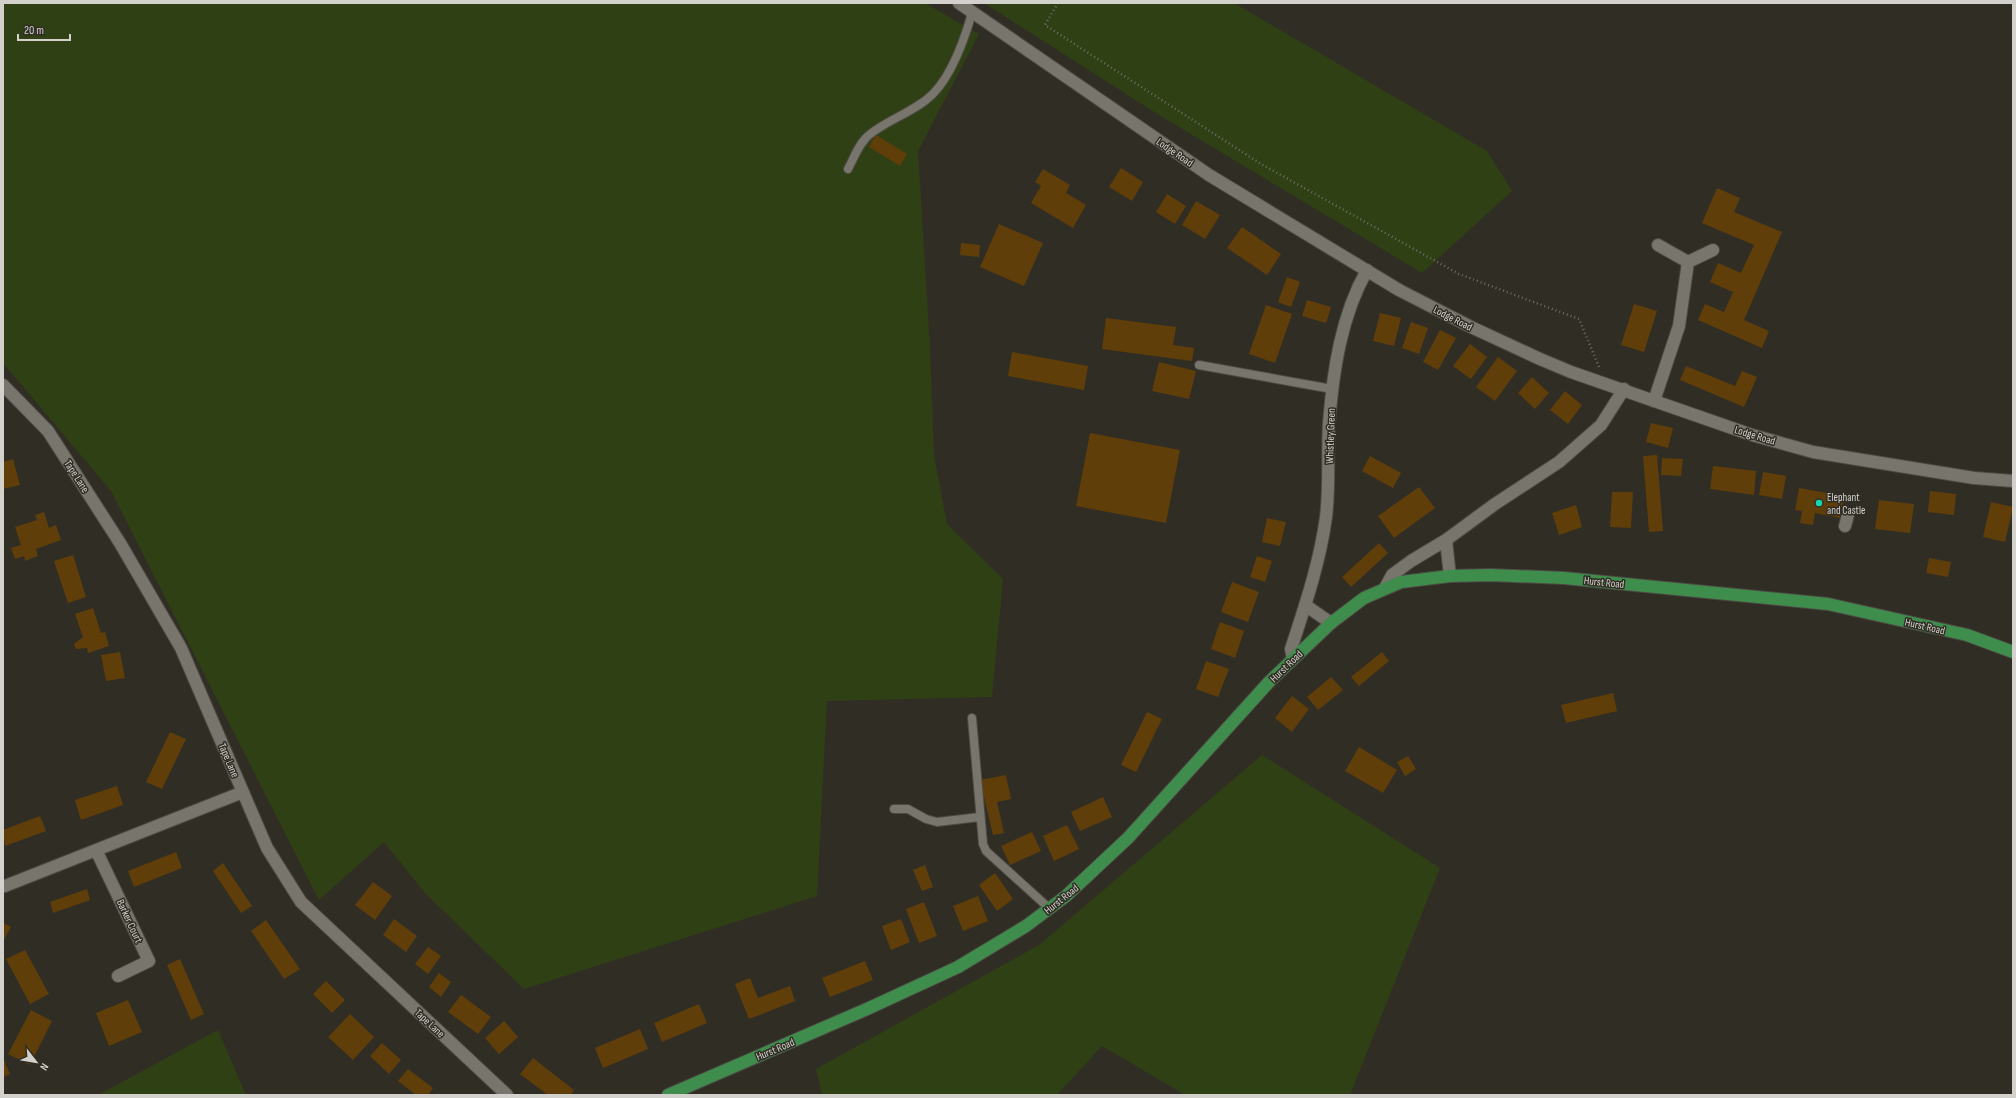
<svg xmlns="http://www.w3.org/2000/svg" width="2016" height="1098" font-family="'Sofia Sans Condensed',sans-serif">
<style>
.green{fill:#304015}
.building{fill:#603e09}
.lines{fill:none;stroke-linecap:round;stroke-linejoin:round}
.lane-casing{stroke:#4c4a43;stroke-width:10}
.street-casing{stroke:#4c4a43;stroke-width:14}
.secondary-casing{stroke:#4c4a43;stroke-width:14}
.primary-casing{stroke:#4c4a43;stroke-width:14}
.path{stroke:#6e6c65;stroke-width:2.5;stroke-dasharray:1 3;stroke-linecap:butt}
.lane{stroke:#78756c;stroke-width:8}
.street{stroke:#78756c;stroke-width:12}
.secondary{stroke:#78756c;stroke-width:12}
.primary{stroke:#3f8d4c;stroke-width:12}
.poi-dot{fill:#18d5b2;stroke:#302d25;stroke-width:1.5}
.labels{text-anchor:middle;stroke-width:3;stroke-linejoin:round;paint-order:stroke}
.street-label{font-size:11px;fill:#d3d1cc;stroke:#302d25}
.poi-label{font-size:11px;fill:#d3d1cc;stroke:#302d25;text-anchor:start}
</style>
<rect width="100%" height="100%" fill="#302d25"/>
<!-- green -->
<path class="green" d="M 3,3 L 925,3 L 979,34 L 918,151 L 930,347 L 934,455 L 947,524 L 1003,579 L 992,697 L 827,701 L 817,896 L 524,989 L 425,893 L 384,842 L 319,900 L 111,491 L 3,363 Z
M 984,3 L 1234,3 L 1487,151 L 1512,191 L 1422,273 L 1159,115 Z
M 1262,755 L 1440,868 L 1350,1095 L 1185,1095 L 1102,1046 L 1057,1095 L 822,1095 L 816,1069 L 1039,945 Z
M 218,1030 L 246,1095 L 98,1095 Z"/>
<!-- building -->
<path class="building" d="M 876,135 L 907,154 L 900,166 L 869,147 Z
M 1121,168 L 1143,182 L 1132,201 L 1109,187 Z
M 1043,169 L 1070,185 L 1066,193 L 1086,205 L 1073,228 L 1031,203 L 1041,186 L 1035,182 Z
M 1717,188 L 1740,198 L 1734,212 L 1782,232 L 1744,320 L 1769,331 L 1762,348 L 1698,320 L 1705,304 L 1724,312 L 1733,292 L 1710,282 L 1718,263 L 1741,273 L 1754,245 L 1702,223 Z
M 1167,194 L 1186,206 L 1175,224 L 1156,212 Z
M 1196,201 L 1220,215 L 1205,239 L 1182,225 Z
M 999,224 L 1043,243 L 1024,286 L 980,267 Z
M 1242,227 L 1281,254 L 1267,275 L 1227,248 Z
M 961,243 L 980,245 L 979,257 L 960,255 Z
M 1287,277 L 1300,282 L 1291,307 L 1278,302 Z
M 1307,300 L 1331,307 L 1326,323 L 1302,316 Z
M 1634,304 L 1657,311 L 1644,352 L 1621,345 Z
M 1266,305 L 1292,314 L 1275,363 L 1249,354 Z
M 1380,313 L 1401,318 L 1394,346 L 1373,341 Z
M 1106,318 L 1176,327 L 1173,345 L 1194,348 L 1192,361 L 1102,349 Z
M 1411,322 L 1428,328 L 1419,354 L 1402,348 Z
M 1440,330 L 1456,338 L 1438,370 L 1423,362 Z
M 1470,344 L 1487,357 L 1471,379 L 1453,366 Z
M 1012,352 L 1088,366 L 1084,390 L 1008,376 Z
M 1498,357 L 1517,371 L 1495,401 L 1476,387 Z
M 1159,362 L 1196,371 L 1189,399 L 1152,391 Z
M 1686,366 L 1735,386 L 1742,371 L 1757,377 L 1744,407 L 1680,380 Z
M 1532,377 L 1549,393 L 1535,409 L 1518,393 Z
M 1565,391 L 1582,405 L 1568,424 L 1550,410 Z
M 1651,423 L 1673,428 L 1668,448 L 1646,442 Z
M 1090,433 L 1180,450 L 1166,523 L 1076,506 Z
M 1657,455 L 1663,531 L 1649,532 L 1643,456 Z
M 1370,456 L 1401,473 L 1393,488 L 1362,471 Z
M 1662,458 L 1683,459 L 1681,476 L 1661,475 Z
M 13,459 L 20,485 L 3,489 L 3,462 Z
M 1713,466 L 1756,471 L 1754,495 L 1710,489 Z
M 1763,472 L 1786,476 L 1782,499 L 1759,495 Z
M 1419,487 L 1435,508 L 1394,538 L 1378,516 Z
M 1799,488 L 1844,496 L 1840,518 L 1815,513 L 1813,525 L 1800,523 L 1802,511 L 1795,510 Z
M 1930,491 L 1956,494 L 1954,515 L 1928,512 Z
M 1612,492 L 1633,492 L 1631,528 L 1610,527 Z
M 1879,500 L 1914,504 L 1910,533 L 1875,529 Z
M 1991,502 L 2013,507 L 2005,542 L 1983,537 Z
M 1576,505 L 1582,527 L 1559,535 L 1552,513 Z
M 44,512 L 49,528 L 56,525 L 61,540 L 36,549 L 38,556 L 25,561 L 24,556 L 15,559 L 11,548 L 21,545 L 15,527 L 37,520 L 35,515 Z
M 1267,518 L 1286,522 L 1280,546 L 1262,542 Z
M 1379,543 L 1388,553 L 1351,587 L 1342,577 Z
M 73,555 L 86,597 L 68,603 L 54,561 Z
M 1257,556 L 1272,561 L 1265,582 L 1250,577 Z
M 1929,558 L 1951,562 L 1948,577 L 1926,573 Z
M 1232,582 L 1259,592 L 1248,622 L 1221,612 Z
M 93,608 L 101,633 L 105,632 L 109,646 L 88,653 L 87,648 L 76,649 L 74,644 L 83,637 L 75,614 Z
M 1220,622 L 1244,631 L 1235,658 L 1211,649 Z
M 120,652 L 125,678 L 106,681 L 101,655 Z
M 1382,652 L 1389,661 L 1359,686 L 1351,677 Z
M 1206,661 L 1229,669 L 1218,697 L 1196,689 Z
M 1331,677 L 1343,690 L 1318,710 L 1307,697 Z
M 1613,693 L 1617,711 L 1566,723 L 1561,705 Z
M 1292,696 L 1309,709 L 1292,732 L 1275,718 Z
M 1147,712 L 1162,719 L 1136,772 L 1121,765 Z
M 170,732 L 186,739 L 162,789 L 146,782 Z
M 1359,747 L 1397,770 L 1383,793 L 1345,771 Z
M 1408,756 L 1416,769 L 1405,776 L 1397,762 Z
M 1006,775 L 1011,799 L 997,802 L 1004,833 L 993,835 L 980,780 Z
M 117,786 L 123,805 L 81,820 L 75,800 Z
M 1103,797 L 1112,817 L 1080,831 L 1071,812 Z
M 40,816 L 46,831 L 5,846 L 3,830 Z
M 1067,825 L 1079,849 L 1054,861 L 1043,836 Z
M 1032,832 L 1041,851 L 1010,865 L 1001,846 Z
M 176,852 L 182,868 L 134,887 L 128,871 Z
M 223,863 L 252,906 L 241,913 L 213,871 Z
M 925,865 L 933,887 L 922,891 L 913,870 Z
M 995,873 L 1013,899 L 997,911 L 979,885 Z
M 373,882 L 392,896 L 375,920 L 355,905 Z
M 87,889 L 90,900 L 53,913 L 50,902 Z
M 978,896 L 988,921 L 963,931 L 953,906 Z
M 924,902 L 937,936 L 919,943 L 906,909 Z
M 394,919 L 417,936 L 406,952 L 383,935 Z
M 901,919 L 910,942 L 891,950 L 882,926 Z
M 266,920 L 300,969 L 284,979 L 251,931 Z
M 3,923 L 11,927 L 3,941 Z
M 428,947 L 441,956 L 428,974 L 415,964 Z
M 25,950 L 49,994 L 30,1004 L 6,959 Z
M 180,959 L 204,1014 L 191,1020 L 167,965 Z
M 865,961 L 873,980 L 830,997 L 822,978 Z
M 439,973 L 451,982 L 441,997 L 429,987 Z
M 750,978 L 758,998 L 790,986 L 795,1001 L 749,1019 L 735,984 Z
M 326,981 L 345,1000 L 332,1013 L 313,994 Z
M 461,995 L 491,1017 L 478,1034 L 448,1012 Z
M 128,1000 L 142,1032 L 109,1046 L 96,1013 Z
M 699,1004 L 707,1023 L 662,1042 L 654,1023 Z
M 31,1010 L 52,1021 L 30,1065 L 8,1054 Z
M 350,1014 L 374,1037 L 353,1060 L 328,1037 Z
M 504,1021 L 518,1037 L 499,1054 L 485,1038 Z
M 640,1029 L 648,1049 L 603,1068 L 595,1048 Z
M 382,1043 L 401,1060 L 389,1074 L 370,1056 Z
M 3,1058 L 10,1074 L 3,1077 Z
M 533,1058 L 574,1090 L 571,1095 L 548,1095 L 520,1074 Z
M 408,1069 L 433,1088 L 428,1095 L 416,1095 L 398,1081 Z"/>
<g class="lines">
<defs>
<path id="lane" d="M 848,169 C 854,158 859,143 869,135 C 886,121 908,114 926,100 C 950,82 964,41 972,13
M 1199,365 L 1332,389
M 972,718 L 983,844 L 986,851 L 1050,909
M 894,809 L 908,809 L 926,819 L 937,822 L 980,817"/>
<path id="street" d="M 1658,245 L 1688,262
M 3,385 L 48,431 L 120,543 L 181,648 L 267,848 L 301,902 L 507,1095
M 1654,401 L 1679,326 L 1688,262 L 1713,250
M 1845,526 L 1848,515
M 1446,540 L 1450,576
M 1385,588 L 1392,575 L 1411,561 L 1446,540 L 1495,504 L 1559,462 L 1601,425 L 1624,389
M 1305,605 L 1331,623
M 1293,659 L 1291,649 C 1305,606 1320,562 1326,517 C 1330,485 1327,454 1329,423 C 1333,371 1341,316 1367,270
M 96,850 L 149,961 L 118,976
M 5,886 L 243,792"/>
<path id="secondary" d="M 959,3 L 1209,175 L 1399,290 L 1471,327 L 1540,359 L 1571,372 L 1752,435 L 1813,452 L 1974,478 L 2013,481"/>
<path id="primary" d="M 668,1095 L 867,1009 L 958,967 L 1026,926 L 1066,896 L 1128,838 L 1269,682 L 1331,623 L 1364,598 L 1401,582 L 1450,576 L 1491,575 L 1564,578 L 1828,604 L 1967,635 L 2013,652"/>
</defs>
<!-- lane casing -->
<use href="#lane" class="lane-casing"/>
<!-- street casing -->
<use href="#street" class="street-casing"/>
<!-- secondary casing -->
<use href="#secondary" class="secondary-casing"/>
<!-- primary casing -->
<use href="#primary" class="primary-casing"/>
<!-- path -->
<path class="path" d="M 1058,3 L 1045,25 L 1261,164 L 1459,274 L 1579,319 L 1599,367"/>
<!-- lane -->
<use href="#lane" class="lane"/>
<!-- street -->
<use href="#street" class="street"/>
<!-- secondary -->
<use href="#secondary" class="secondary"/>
<!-- primary -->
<use href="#primary" class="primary"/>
</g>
<!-- markers -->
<circle class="poi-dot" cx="1819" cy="503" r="4"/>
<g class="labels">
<!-- street labels -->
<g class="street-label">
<text transform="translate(1175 152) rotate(34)" y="4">Lodge Road</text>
<text transform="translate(1453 318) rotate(27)" y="4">Lodge Road</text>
<text transform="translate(1755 435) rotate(17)" y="4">Lodge Road</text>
<text transform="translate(1330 436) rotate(-88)" y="4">Whistley Green</text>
<text transform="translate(77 476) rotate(57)" y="4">Tape Lane</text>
<text transform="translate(1604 582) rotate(6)" y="4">Hurst Road</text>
<text transform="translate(1925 626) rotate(13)" y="4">Hurst Road</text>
<text transform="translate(1286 666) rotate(-44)" y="4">Hurst Road</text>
<text transform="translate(229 760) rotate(67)" y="4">Tape Lane</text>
<text transform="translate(1061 899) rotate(-39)" y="4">Hurst Road</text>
<text transform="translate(130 921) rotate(65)" y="4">Barker Court</text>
<text transform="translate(430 1023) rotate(43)" y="4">Tape Lane</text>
<text transform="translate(775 1049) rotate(-23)" y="4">Hurst Road</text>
</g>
<!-- poi labels -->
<g class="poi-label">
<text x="1827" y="501">Elephant<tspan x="1827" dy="13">and Castle</tspan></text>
</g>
</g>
<!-- border -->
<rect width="2016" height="1098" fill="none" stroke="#d3d1cc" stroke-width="8"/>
<!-- north arrow -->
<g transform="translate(36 1062) rotate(121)" stroke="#302d25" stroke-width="3" paint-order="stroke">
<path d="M0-3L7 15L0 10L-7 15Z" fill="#d3d1cc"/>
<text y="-6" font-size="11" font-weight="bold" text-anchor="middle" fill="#d3d1cc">N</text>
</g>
<!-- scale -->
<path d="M18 34v6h52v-6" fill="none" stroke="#d3d1cc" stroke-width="2"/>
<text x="24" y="34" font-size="12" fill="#d3d1cc" stroke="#302d25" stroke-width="3" paint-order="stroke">20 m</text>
</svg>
